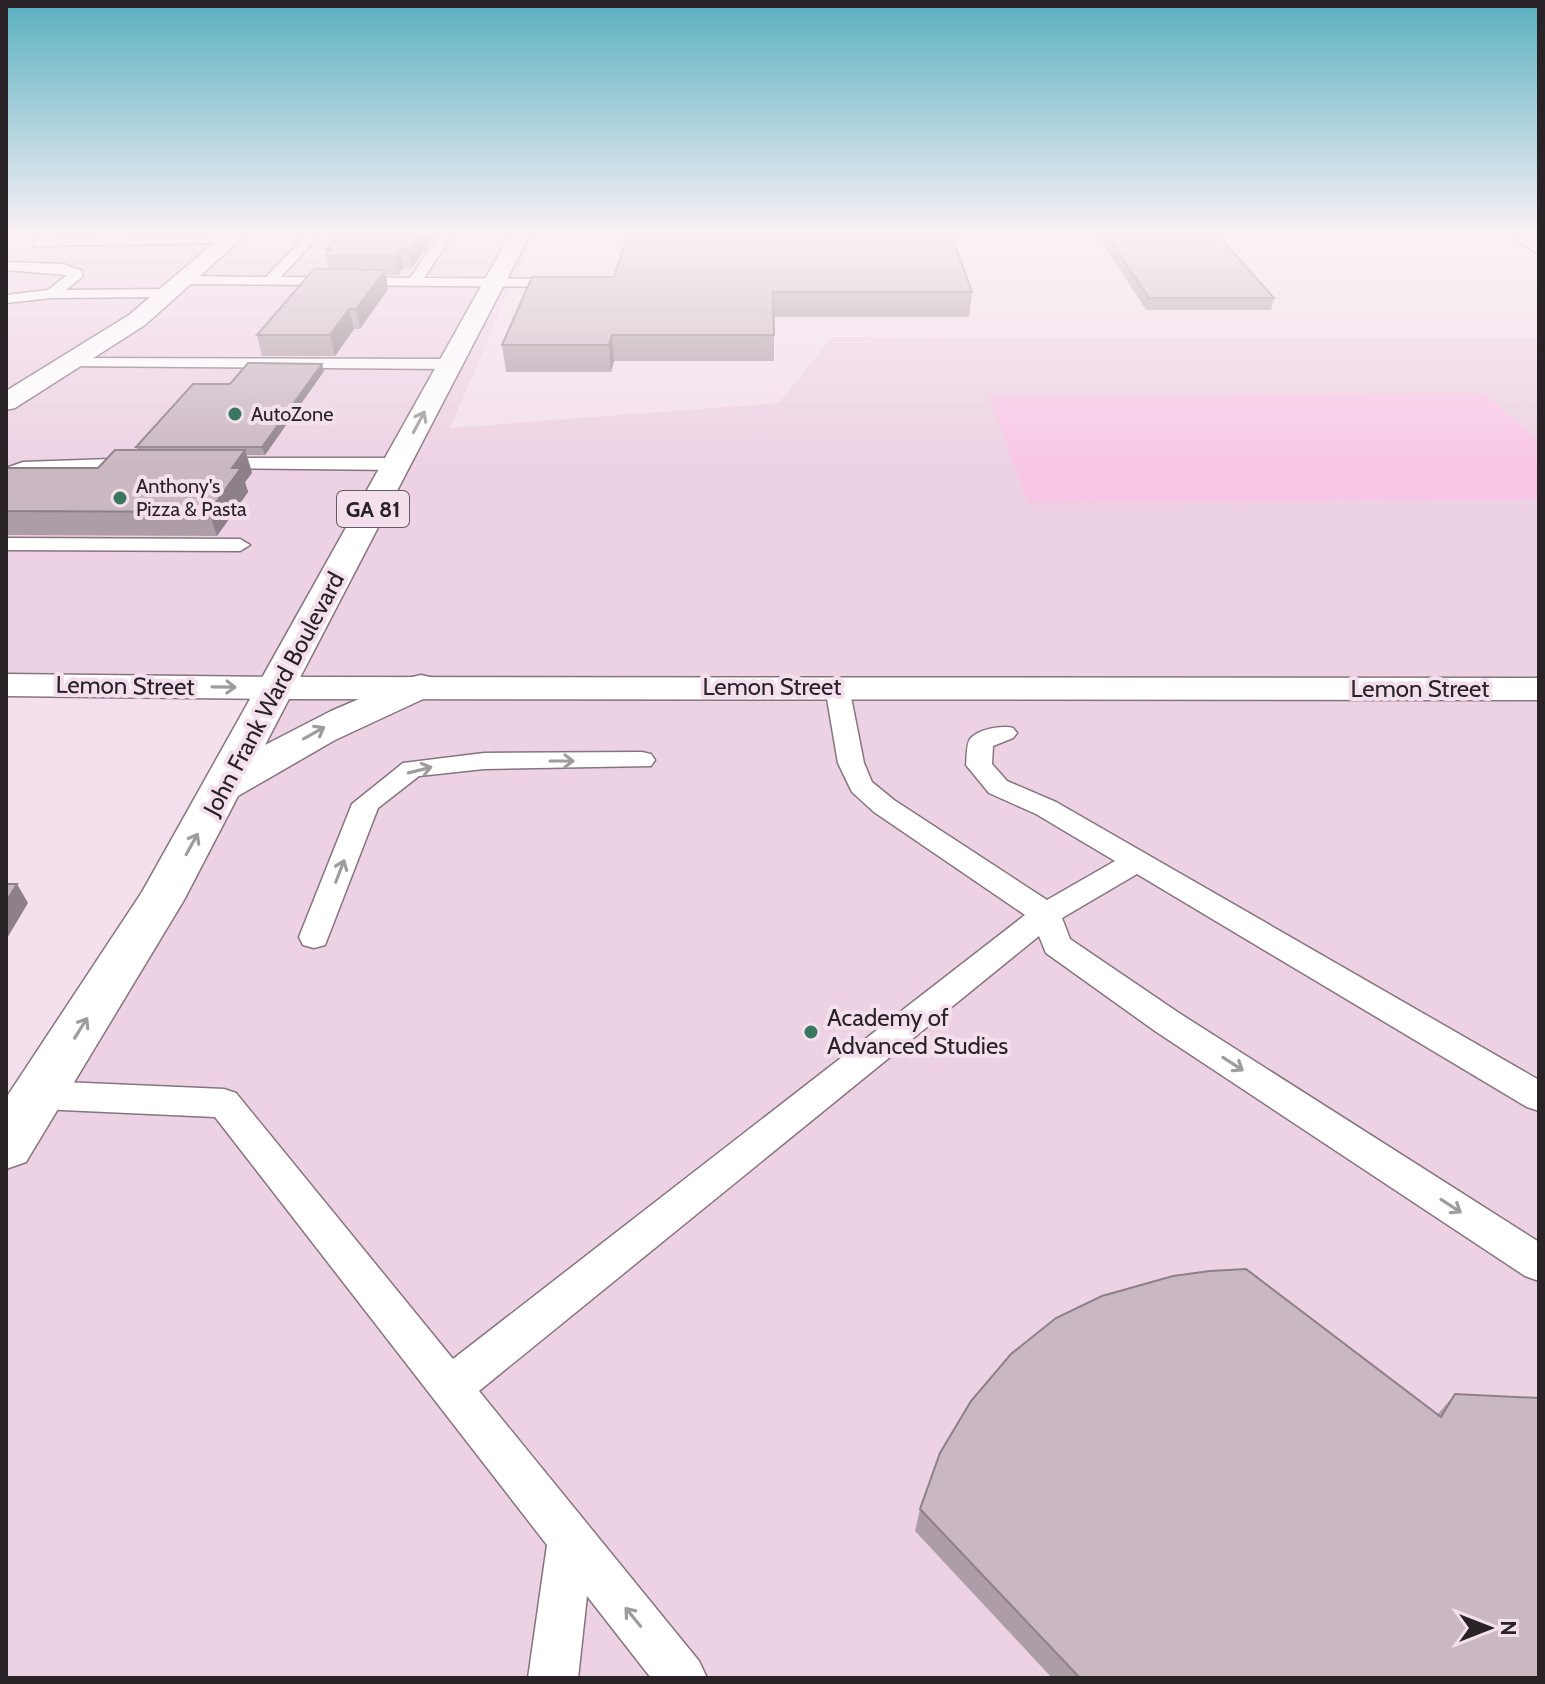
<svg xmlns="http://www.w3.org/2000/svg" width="1545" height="1684" font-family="Cabin,sans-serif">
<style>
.built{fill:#edd2e3}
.green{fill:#f9c7e6}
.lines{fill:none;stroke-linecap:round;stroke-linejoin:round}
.service-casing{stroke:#86747f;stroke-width:3}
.minor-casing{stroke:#86747f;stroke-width:3}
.tertiary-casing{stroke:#86747f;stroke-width:3}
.primary-casing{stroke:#86747f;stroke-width:3}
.service{fill:#fff;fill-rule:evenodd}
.minor{fill:#fff;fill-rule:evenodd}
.tertiary{fill:#fff;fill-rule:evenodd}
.primary{fill:#fff;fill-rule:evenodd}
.wall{fill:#ad9da7}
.shaded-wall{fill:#8d8088}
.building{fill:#c9b7c2;stroke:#8d8088;stroke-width:2}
.oneway{stroke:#9f9c9e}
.poi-dot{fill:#3a7660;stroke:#f3e0ec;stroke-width:3}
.labels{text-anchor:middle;stroke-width:8;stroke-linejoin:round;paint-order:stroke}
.far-poi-label{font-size:20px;fill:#292227;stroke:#f3e0ec;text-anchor:start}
.shield{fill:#f3e0ec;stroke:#665b62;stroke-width:2}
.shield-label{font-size:22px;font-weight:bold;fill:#292227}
.street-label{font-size:24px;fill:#292227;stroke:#f3e0ec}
.poi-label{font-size:24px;fill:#292227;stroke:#f3e0ec;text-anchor:start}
</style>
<rect width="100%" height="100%" fill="#f3e0ec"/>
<!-- built -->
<path class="built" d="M 6,231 L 535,231 L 450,428 L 779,403 L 832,337 L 1539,338 L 1539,1678 L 6,1678 L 6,1164 L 281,682 L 6,686 Z"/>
<!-- green -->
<path class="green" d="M 1484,393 L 1539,443 L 1539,500 L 1028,503 L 989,396 Z"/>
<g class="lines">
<defs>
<path id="service" d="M 50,231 L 64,231 L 54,239 L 231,235 L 237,239 L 231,243 L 34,246 L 34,240 Z
M 310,231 L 323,231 L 281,277 L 410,278 L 443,231 L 455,231 L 424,278 L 568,279 L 575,283 L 568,287 L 185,284 L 178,280 L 185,276 L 266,277 Z
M 6,262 L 63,264 L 82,271 L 82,277 L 66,290 L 168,289 L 175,293 L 168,297 L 52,298 L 6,303 L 6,295 L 48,290 L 67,275 L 6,270 Z
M 70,358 L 450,359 L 458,364 L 450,369 L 64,366 L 64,360 Z
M 140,458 L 147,460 L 149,464 L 147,468 L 26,473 L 6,481 L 6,468 L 23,462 Z
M 213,458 L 397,458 L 406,464 L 397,470 L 206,468 L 204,464 L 206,460 Z
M 6,538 L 240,539 L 250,545 L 240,551 L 6,550 Z
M 837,680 L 846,682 L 849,687 L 864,763 L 872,782 L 894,800 L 1047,900 L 1115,861 L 1036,814 L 989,793 L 966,765 C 967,758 966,745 970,739 C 978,729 1002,725 1013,728 L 1017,733 L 1013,738 L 993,746 L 992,764 L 1007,781 L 1056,802 L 1539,1080 L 1539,1111 L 1527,1107 L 1137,874 L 1062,918 L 1070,939 L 1179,1013 L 1539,1242 L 1539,1281 L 1525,1276 L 1155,1031 L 1046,953 L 1039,936 L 479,1391 L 699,1661 L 707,1678 L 651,1678 L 587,1596 L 578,1678 L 528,1678 L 547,1545 L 215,1117 L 40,1109 L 28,1105 L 23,1095 L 28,1085 L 40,1081 L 224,1089 L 236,1093 L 453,1359 L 1025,915 L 874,812 L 852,792 L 838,763 L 825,687 L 828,682 Z
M 642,752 L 651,754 L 655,760 L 651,766 L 484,769 L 419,776 L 378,808 L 325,945 L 314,948 L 303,945 L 299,937 L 352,804 L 403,763 L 484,753 Z"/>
<path id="minor" d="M 1502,231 L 1525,231 L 1539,239 L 1539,254 Z
M 278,677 L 1539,678 L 1539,700 L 278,699 L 265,696 L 259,688 L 265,680 Z"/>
<path id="tertiary" d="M 6,674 L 278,677 L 291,680 L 297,688 L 291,696 L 278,699 L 6,696 Z"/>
<path id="primary" d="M 228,231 L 250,231 L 145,325 L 15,408 L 6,410 L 6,391 L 129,315 Z
M 512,231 L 532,231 L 265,745 L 331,711 L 408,678 L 421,675 L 434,678 L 440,686 L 434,694 L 335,740 L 238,796 L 184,900 L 26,1162 L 6,1169 L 6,1098 L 142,892 Z"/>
</defs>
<!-- service casing -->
<use href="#service" class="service-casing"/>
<!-- minor casing -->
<use href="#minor" class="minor-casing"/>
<!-- tertiary casing -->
<use href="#tertiary" class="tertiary-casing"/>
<!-- primary casing -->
<use href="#primary" class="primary-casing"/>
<!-- service -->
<use href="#service" class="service"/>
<!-- minor -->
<use href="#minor" class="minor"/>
<!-- tertiary -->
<use href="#tertiary" class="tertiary"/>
<!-- primary -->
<use href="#primary" class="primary"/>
</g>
<!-- wall -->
<path class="wall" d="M 440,231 L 412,268 L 403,268 L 398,275 L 386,275 L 388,289 L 360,329 L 354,329 L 335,356 L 262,356 L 257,335 L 328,269 L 325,256 L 327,254 L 326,249 Z
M 1095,231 L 1214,231 L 1274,298 L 1271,310 L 1146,310 Z
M 532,277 L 972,292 L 969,317 L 774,317 L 774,361 L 614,361 L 611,372 L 506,372 L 502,345 Z
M 322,364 L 324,371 L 265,455 L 247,455 L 252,473 L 245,482 L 248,492 L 217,536 L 6,535 L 6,468 L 98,468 L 138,450 L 136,447 L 230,384 Z
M 1455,1394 L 1539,1678 L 1052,1678 L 915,1531 L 920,1509 L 1438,1414 Z"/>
<!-- shaded-wall -->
<path class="shaded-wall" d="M 424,231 L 440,231 L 412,268 L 409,250 Z
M 399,250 L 403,268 L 398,275 L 394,256 Z
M 385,270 L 388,289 L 360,329 L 356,309 Z
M 349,309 L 354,329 L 335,356 L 330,335 Z
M 612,335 L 614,361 L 611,372 L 609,345 Z
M 322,364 L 324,371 L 265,455 L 262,447 Z
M 245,450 L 252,473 L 245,482 L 248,492 L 217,536 L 209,512 L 232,468 Z
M 17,884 L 28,903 L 6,940 L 6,902 Z"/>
<!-- building -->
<path class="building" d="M 343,231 L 424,231 L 409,250 L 399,250 L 394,256 L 325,256 L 331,249 L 326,249 Z
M 659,231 L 950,231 L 972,292 L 773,292 L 774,335 L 612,335 L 609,345 L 502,345 L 532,277 L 614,277 L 628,233 L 659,233 Z
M 1104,231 L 1214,231 L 1274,298 L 1149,298 Z
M 314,269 L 385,270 L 356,309 L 349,309 L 330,335 L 257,335 Z
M 248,363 L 322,364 L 262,447 L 136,447 L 193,384 L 230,384 Z
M 115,450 L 245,450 L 232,468 L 241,468 L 209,512 L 6,511 L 6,468 L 98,468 Z
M 6,884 L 17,884 L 6,902 Z
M 1246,1269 L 1441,1417 L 1455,1394 L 1539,1398 L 1539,1678 L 1080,1678 L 920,1509 L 940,1453 L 971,1401 L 1011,1354 L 1056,1318 L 1102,1296 L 1173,1276 L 1210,1271 Z"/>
<!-- one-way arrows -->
<defs><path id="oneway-shaft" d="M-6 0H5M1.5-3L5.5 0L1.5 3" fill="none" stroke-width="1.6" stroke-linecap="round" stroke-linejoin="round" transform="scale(2)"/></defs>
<g class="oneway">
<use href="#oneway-shaft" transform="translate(419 422) rotate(-62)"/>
<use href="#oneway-shaft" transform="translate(224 687) rotate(1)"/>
<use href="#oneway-shaft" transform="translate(314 733) rotate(-29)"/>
<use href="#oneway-shaft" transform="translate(562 761)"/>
<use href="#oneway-shaft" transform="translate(420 770) rotate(-14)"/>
<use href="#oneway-shaft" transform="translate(192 844) rotate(-61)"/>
<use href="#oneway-shaft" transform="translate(340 871) rotate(-69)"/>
<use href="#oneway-shaft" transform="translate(81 1028) rotate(-58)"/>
<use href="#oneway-shaft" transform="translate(1233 1064) rotate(33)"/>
<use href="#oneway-shaft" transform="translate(1451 1206) rotate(33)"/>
<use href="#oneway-shaft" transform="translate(633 1617) rotate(-129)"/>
</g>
<!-- sky -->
<linearGradient id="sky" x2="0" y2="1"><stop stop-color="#58b0c0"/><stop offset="0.5" stop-color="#faf1f6"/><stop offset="1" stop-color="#faf1f6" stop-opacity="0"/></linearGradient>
<rect width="1545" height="466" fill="url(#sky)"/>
<!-- markers -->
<g class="poi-dot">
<circle cx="235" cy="414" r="8"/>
<circle cx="120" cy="498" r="8"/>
<circle cx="811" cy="1032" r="8"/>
</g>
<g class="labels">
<!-- far-poi labels -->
<g class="far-poi-label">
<text x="251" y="421">AutoZone</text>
<text x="136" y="493">Anthony's<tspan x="136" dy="23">Pizza &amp; Pasta</tspan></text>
</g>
<!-- shield labels -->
<rect class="shield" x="337" y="491" width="72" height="36" rx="6"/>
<g class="shield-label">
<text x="373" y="517">GA 81</text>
</g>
<!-- street labels -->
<g class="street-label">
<text transform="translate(125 686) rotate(1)" y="8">Lemon Street</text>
<text x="772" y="695">Lemon Street</text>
<text x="1420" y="697">Lemon Street</text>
<text transform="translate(274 694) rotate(-62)" y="8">John Frank Ward Boulevard</text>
</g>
<!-- poi labels -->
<g class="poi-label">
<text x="827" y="1026">Academy of<tspan x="827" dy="28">Advanced Studies</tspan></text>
</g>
</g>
<!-- border -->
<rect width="1545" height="1684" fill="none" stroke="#292227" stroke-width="16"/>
<!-- north arrow -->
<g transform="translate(1489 1628) rotate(90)" stroke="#f3e0ec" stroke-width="6" paint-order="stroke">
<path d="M0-6L14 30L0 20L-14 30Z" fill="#292227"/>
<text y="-12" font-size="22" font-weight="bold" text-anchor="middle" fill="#292227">N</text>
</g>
</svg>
